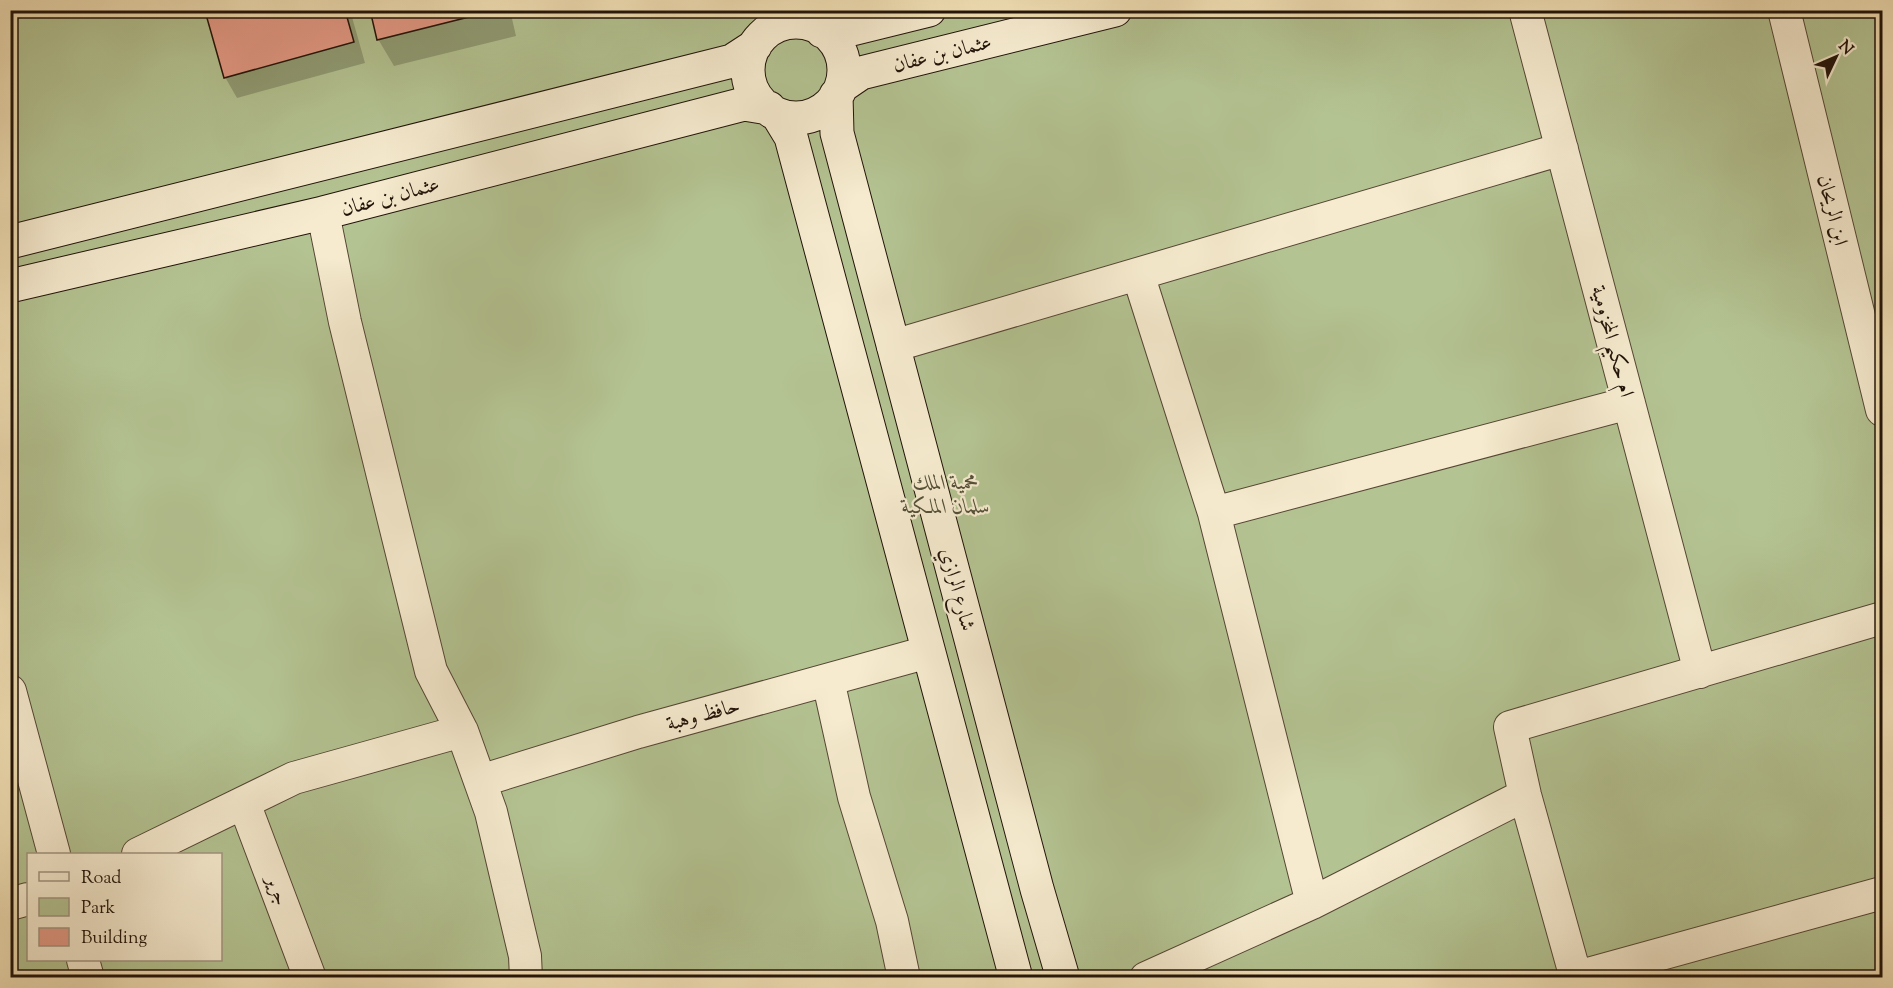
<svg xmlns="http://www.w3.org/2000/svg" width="1893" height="988" font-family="'Sorts Mill Goudy',Amiri,serif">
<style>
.green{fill:#b4c392;stroke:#6a6b4e;stroke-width:1.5;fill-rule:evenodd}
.shadow{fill:#0003}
.building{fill:#e49a86;stroke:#211309;stroke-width:1.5}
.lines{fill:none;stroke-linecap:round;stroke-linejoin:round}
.street-casing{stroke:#554634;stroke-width:34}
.secondary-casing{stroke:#211309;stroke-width:35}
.street{stroke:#f6ebcf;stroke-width:32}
.secondary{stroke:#f6ebcf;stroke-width:33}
.labels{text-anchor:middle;stroke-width:4.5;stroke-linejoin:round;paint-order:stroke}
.street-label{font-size:21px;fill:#211309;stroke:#f6ebcf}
.park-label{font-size:21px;font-style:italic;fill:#545139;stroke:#f6ebcf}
</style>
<rect width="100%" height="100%" fill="#f1e0b5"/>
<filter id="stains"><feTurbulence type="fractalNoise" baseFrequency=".00333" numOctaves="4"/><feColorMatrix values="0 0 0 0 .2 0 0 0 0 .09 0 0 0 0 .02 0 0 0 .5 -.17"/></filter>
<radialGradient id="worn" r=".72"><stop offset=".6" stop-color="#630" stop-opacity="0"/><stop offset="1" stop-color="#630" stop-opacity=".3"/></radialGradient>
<!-- green -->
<path class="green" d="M 10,11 L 1882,11 L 1882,977 L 11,977 ZM 28,854 L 220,854 L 220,960 L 28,960 Z"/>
<!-- shadow -->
<path class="shadow" d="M 214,10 L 350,10 L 365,63 L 237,98 L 225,77 L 207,12 Z
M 371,10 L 510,10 L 516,36 L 394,66 L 378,39 Z"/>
<!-- building -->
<path class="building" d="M 345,10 L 354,42 L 224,78 L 205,11 Z
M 370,10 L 497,10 L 377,40 Z"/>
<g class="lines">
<defs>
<path id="street" d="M 1525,10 L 1700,672
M 1784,10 L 1882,410
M 323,213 L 345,322 L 431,671 L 462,731 L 491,812 L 525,956 L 526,978
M 1138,274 L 1214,513 L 1312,903
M 893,346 L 1562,149
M 1214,513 L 1629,403
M 828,680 L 854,797 L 892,921 L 904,978
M 10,691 L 54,854
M 480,781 L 638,732 L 928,652
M 244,803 L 310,978
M 138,854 L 294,778 L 462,731
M 10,904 L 28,899
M 83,960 L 88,978
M 1146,978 L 1312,903 L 1525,795
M 1574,978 L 1882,893
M 1576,978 L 1525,795 L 1510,727 L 1882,618"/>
<path id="secondary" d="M748 70a48 48 0 1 1 96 0a48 48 0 1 1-96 0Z
M 822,31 L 852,29 L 929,10
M 842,86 L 861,73 L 1115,10
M 836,95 L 837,133 L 1037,889 L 1063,978
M 777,114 L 791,137 L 1016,978
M 10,242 L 732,61 L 755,46
M 10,286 L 323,213 L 744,104 L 769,108"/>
</defs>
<!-- street casing -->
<use href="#street" class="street-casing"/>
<!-- secondary casing -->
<use href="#secondary" class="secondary-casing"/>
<!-- street -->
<use href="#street" class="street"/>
<!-- secondary -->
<use href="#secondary" class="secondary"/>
</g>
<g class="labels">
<!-- street labels -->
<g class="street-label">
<text transform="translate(942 53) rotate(-14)" y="7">عثمان بن عفان</text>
<text transform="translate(390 196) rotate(-15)" y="7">عثمان بن عفان</text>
<text transform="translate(1833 210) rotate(76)" y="7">ابن الريحان</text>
<text transform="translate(1613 341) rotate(75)" y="7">ام حكيم المخزومية</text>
<text transform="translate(958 589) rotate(75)" y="7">شارع الرازي</text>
<text transform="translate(703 714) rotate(-15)" y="7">حافظ وهبة</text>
<text transform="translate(278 890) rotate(69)" y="7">جرير</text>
</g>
<!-- park labels -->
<g class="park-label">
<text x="946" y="489">محمية الملك<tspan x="946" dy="24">سلمان الملكية</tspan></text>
</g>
</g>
<!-- margin -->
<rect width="1893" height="988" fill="none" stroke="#f1e0b5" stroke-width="36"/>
<rect x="12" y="12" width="1869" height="964" fill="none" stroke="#211309" stroke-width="3"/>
<rect x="18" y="18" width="1857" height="952" fill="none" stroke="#211309" stroke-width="1.5"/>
<!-- legend -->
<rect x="27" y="853" width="195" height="108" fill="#f6ebcf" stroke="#a19580" stroke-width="1.5"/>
<rect x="39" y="872" width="30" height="9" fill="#f6ebcf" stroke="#a19580" stroke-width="1.5"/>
<text x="81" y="883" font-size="18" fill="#211309">Road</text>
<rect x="39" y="898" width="30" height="18" fill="#b4c392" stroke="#a19580" stroke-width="1.5"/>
<text x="81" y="913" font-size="18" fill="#211309">Park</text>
<rect x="39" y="928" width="30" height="18" fill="#e49a86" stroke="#a19580" stroke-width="1.5"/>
<text x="81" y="943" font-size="18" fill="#211309">Building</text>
<!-- north arrow -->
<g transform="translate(1836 57) rotate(46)" stroke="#f6ebcf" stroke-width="4.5" paint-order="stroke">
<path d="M0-4.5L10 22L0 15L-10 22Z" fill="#211309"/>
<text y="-9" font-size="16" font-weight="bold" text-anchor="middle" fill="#211309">N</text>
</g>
<rect width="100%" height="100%" filter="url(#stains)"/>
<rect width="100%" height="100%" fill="url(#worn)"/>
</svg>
